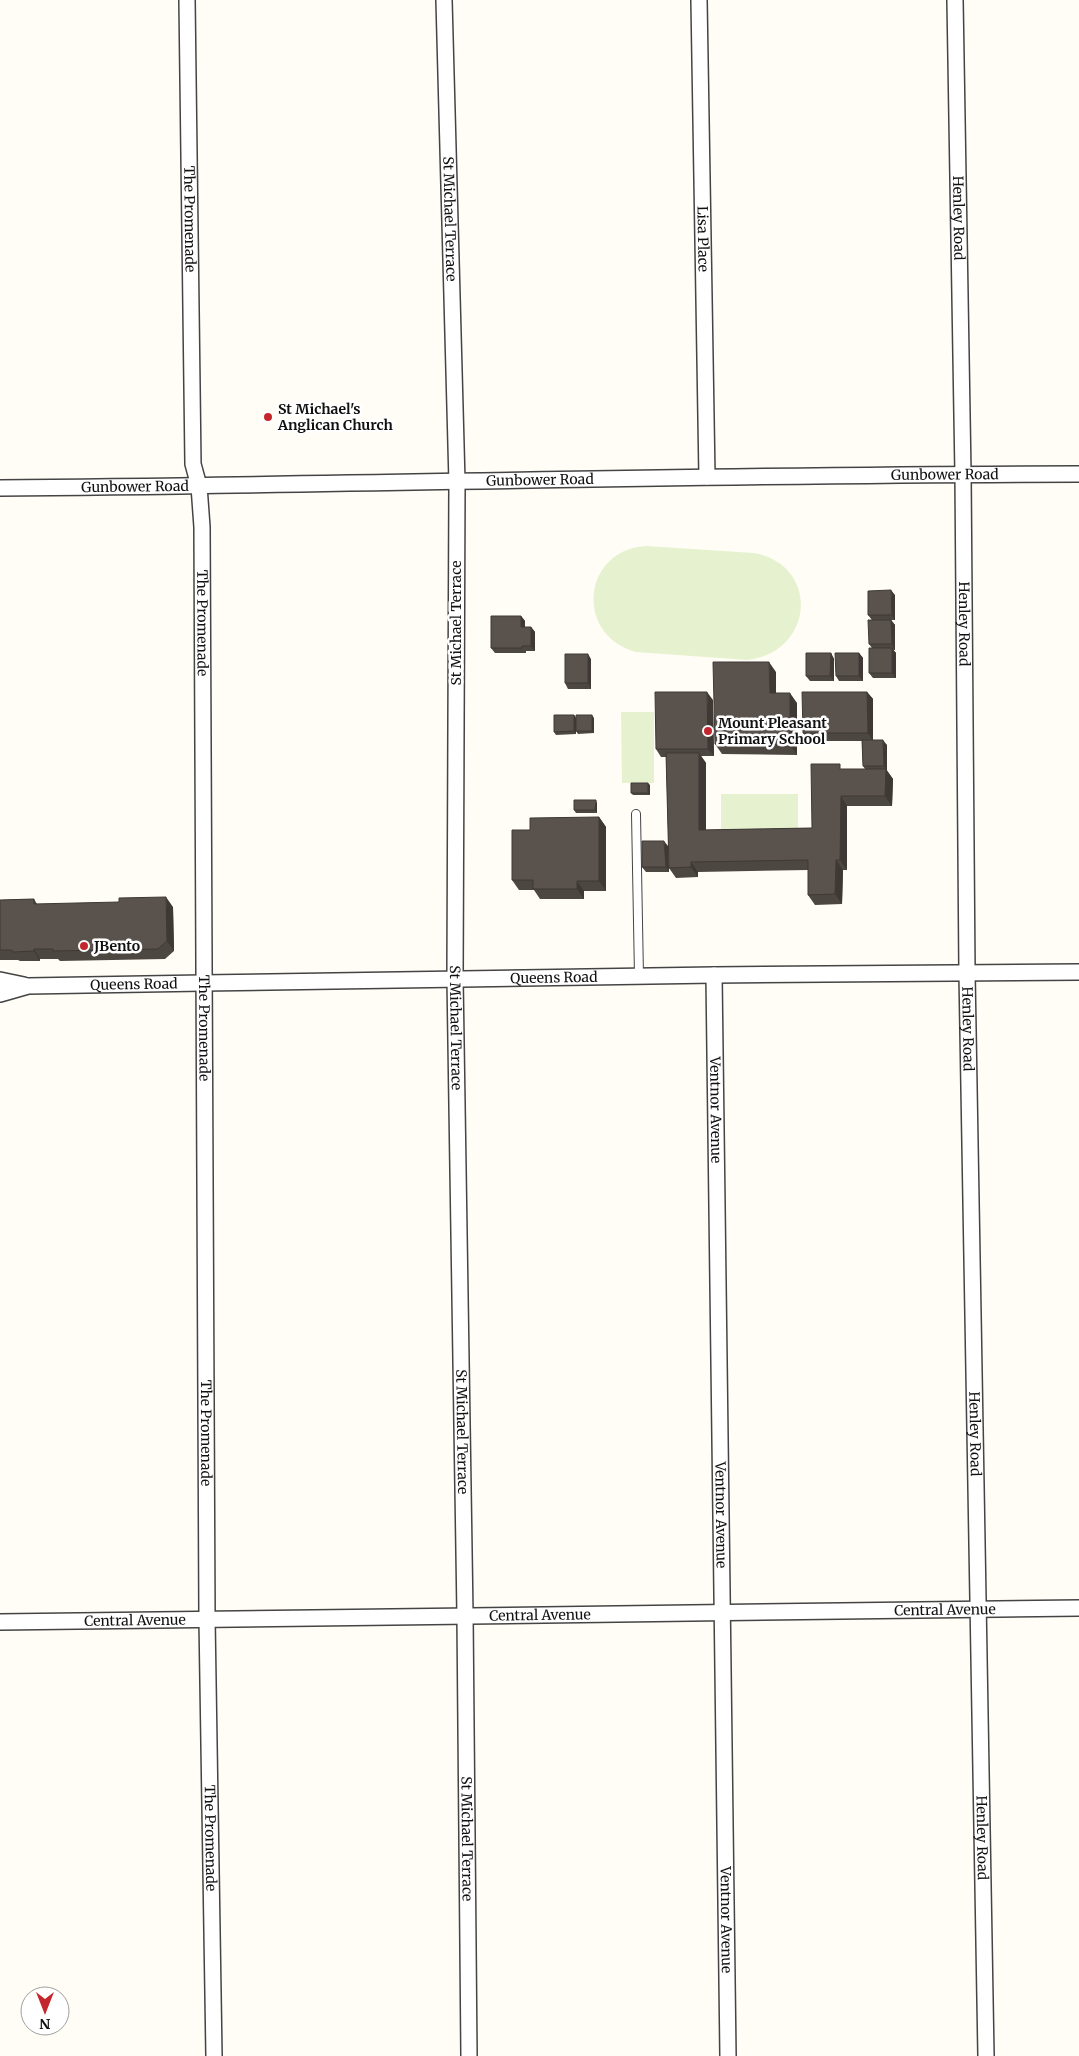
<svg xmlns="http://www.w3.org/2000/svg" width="1079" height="2056" font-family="Merriweather,serif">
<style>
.pitch{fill:#e6f2cf}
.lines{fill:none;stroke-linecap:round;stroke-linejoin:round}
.service-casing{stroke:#444;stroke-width:10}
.minor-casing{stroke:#444;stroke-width:18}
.service{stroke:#fff;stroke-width:8}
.minor{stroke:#fff;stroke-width:15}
.wall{fill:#4d4742}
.shaded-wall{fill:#3f3936}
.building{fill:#5a524d;stroke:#3f3936}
.poi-dot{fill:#c4262e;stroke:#fff;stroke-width:2}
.labels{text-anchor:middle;stroke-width:5;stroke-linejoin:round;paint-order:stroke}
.street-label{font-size:14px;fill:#111;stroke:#fff}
.poi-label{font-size:14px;font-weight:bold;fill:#111;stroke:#fff;text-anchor:start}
</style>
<rect width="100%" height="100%" fill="#fffdf5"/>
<!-- pitch -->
<path class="pitch" d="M 646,546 L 754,553 C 821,565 814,653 747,660 L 636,652 C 574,635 582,550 646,546 Z
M 621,712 L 654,712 L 654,783 L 622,783 Z
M 721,794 L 798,794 L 798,832 L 721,833 Z"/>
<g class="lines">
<defs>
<path id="service" d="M 636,814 L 639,976"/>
<g id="minor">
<path id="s1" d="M 187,0 L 193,464 L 199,486 L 202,527 L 207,1619 L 214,2056"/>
<path id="s2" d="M 444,0 L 457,482 L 455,978 L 465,1615 L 469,2056"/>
<path id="s3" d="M 699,0 L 707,477"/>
<path id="s4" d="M 955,0 L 963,474 L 967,973 L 986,2056"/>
<path id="s5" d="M 0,488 C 360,485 719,474 1079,474"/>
<path id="s6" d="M 714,975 L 728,2056"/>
<path d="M 0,980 L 24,985"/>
<path id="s7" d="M 0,994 L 28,986 L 203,983 L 714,975 L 1079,972"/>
<path id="s8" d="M 0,1622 L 1079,1608"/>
</g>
</defs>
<!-- service casing -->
<use href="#service" class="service-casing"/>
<!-- minor casing -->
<use href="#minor" class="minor-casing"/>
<!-- service -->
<use href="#service" class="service"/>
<!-- minor -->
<use href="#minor" class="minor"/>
</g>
<!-- wall -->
<path class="wall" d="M 895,595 L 895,620 L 891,620 L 895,625 L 895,650 L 893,650 L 896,653 L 896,678 L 873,678 L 869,673 L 872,648 L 869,644 L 872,620 L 868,615 Z
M 521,616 L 525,621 L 525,627 L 531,627 L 535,632 L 535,651 L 526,651 L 526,653 L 495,653 L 491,648 Z
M 831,653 L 834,659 L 834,681 L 810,681 L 806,676 Z
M 859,653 L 863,658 L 863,681 L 839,681 L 836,676 Z
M 591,659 L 591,689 L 568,689 L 565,683 Z
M 776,672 L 776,693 L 797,703 L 797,755 L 722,754 L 715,744 Z
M 867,692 L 873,699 L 873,740 L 887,745 L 887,771 L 893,779 L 892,806 L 847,806 L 847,870 L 843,870 L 842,904 L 815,905 L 808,895 L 808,870 L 698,872 L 698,877 L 676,878 L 669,868 L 666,757 L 661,757 L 656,749 L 713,700 L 714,756 L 701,756 L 706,763 L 706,830 L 812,828 L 844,769 L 865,769 L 863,766 L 862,741 L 808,741 L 803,733 Z
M 574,715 L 576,718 L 576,734 L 556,735 L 554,732 Z
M 594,718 L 594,733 L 578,734 L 576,731 Z
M 650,785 L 650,795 L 633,795 L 631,793 Z
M 597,803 L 597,813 L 576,813 L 574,810 Z
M 599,817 L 606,827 L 606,891 L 584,891 L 584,899 L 540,899 L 534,890 L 519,890 L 512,880 L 530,830 Z
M 668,846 L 669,872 L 646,872 L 642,867 Z
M 34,899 L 37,904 L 173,907 L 174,951 L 165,959 L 60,961 L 58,959 L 40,959 L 40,961 L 20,961 L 18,960 L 0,960 L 0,900 Z"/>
<!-- shaded-wall -->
<path class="shaded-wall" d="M 891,590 L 895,595 L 895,620 L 892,615 Z
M 521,616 L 525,621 L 525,632 L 521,627 Z
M 891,620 L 895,625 L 895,650 L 892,644 Z
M 531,627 L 535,632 L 535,651 L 531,646 Z
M 892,648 L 896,653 L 896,678 L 892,673 Z
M 831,653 L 834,659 L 834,681 L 830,676 Z
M 859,653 L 863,658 L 863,681 L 859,676 Z
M 588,654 L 591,659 L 591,689 L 588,683 Z
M 769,662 L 776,672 L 776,703 L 770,693 Z
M 707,692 L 713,700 L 714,756 L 708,749 Z
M 867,692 L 873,699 L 873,741 L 868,733 Z
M 790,693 L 797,703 L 797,755 L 790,745 Z
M 574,715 L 576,718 L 576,734 L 574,731 Z
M 592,715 L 594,718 L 594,733 L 592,731 Z
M 883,740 L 887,745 L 887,771 L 884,766 Z
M 699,753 L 706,763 L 706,840 L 699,830 Z
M 886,769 L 893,779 L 892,806 L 885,796 Z
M 648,783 L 650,785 L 650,795 L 648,793 Z
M 841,796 L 847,806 L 847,870 L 840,860 Z
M 596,800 L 597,803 L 597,813 L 595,810 Z
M 599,817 L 606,827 L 606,891 L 599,881 Z
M 664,841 L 668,846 L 669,872 L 666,867 Z
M 836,860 L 843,870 L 842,904 L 835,894 Z
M 691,862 L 698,872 L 698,877 L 691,867 Z
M 577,881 L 584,891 L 584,899 L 577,889 Z
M 166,897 L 173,907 L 174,951 L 167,941 Z
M 34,949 L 40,959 L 40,961 L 34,951 Z"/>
<!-- building -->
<path class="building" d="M 891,590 L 892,615 L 868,615 L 868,591 Z
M 491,616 L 521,616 L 521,627 L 531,627 L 531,646 L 522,646 L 522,648 L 491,648 Z
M 868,620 L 891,620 L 892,644 L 869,644 Z
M 869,648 L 892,648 L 892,673 L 869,673 Z
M 806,653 L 831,653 L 830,676 L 806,676 Z
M 835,653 L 859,653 L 859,676 L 836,676 Z
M 565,654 L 588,654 L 588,683 L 565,683 Z
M 713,662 L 769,662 L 770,693 L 790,693 L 790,745 L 715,744 Z
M 655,692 L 707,692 L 708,749 L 656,749 Z
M 802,692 L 867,692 L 868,733 L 803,733 Z
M 554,715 L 574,715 L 574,731 L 554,732 Z
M 576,715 L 592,715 L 592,731 L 576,731 Z
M 862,740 L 883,740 L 884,766 L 863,766 Z
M 666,753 L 699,753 L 699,830 L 812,828 L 811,764 L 840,764 L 840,769 L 886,769 L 885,796 L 841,796 L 840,860 L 836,860 L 835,894 L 808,895 L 808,860 L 691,862 L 691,867 L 669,868 Z
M 631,783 L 648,783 L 648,793 L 631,793 Z
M 574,800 L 596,800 L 595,810 L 574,810 Z
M 599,817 L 599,881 L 577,881 L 577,889 L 533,889 L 533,880 L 512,880 L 512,830 L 530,830 L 530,818 Z
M 642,841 L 664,841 L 666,867 L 642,867 Z
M 166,897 L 167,941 L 158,949 L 53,951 L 53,949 L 34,949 L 34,951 L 13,952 L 12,950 L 0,950 L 0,900 L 34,899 L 34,904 L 119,902 L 119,898 Z"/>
<!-- markers -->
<g class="poi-dot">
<circle cx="268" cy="417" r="5"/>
<circle cx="708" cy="731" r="5"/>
<circle cx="84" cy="946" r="5"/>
</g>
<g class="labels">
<!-- street labels -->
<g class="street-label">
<text dy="5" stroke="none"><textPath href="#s1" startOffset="219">The Promenade</textPath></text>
<text dy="5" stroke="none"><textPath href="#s2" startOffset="219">St Michael Terrace</textPath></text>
<text dy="5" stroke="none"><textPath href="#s4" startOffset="218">Henley Road</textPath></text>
<text dy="5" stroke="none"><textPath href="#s3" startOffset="239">Lisa Place</textPath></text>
<text dy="5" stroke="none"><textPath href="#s5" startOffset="945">Gunbower Road</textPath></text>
<text dy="5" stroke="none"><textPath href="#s5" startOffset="540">Gunbower Road</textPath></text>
<text dy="5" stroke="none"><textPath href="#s5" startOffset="135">Gunbower Road</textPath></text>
<text dy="5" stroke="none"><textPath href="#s1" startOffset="624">The Promenade</textPath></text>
<text transform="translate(456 623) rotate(-90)" y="5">St Michael Terrace</text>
<text dy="5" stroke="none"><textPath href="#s4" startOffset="624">Henley Road</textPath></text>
<text dy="5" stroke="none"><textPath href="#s7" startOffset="555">Queens Road</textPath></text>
<text dy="5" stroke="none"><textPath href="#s7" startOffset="135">Queens Road</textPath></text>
<text dy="5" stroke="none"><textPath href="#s1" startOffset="1029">The Promenade</textPath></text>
<text dy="5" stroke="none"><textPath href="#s2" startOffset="1028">St Michael Terrace</textPath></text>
<text dy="5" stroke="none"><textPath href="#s4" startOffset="1029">Henley Road</textPath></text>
<text dy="5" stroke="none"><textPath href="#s6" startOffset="135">Ventnor Avenue</textPath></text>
<text dy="5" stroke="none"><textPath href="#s1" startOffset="1434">The Promenade</textPath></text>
<text dy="5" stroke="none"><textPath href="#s2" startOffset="1432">St Michael Terrace</textPath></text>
<text dy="5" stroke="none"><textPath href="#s4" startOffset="1434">Henley Road</textPath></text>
<text dy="5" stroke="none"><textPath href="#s6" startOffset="540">Ventnor Avenue</textPath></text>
<text dy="5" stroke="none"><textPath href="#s8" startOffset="945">Central Avenue</textPath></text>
<text dy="5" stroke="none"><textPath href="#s8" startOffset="540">Central Avenue</textPath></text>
<text dy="5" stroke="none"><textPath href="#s8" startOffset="135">Central Avenue</textPath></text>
<text dy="5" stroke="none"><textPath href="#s1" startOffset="1839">The Promenade</textPath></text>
<text dy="5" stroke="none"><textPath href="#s2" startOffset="1839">St Michael Terrace</textPath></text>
<text dy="5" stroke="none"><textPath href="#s4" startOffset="1838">Henley Road</textPath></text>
<text dy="5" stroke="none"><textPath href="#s6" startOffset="945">Ventnor Avenue</textPath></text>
</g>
<!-- poi labels -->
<g class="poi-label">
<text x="278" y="414">St Michael's<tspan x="278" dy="16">Anglican Church</tspan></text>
<text x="718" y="728">Mount Pleasant<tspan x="718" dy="16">Primary School</tspan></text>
<text x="94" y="951">JBento</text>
</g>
</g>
<!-- north arrow -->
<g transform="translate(45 2011) rotate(180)"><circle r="24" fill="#ffffff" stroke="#a0a0a0"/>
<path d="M0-4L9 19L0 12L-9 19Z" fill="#c4262e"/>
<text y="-8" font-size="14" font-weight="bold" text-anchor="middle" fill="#111111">N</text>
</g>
</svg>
